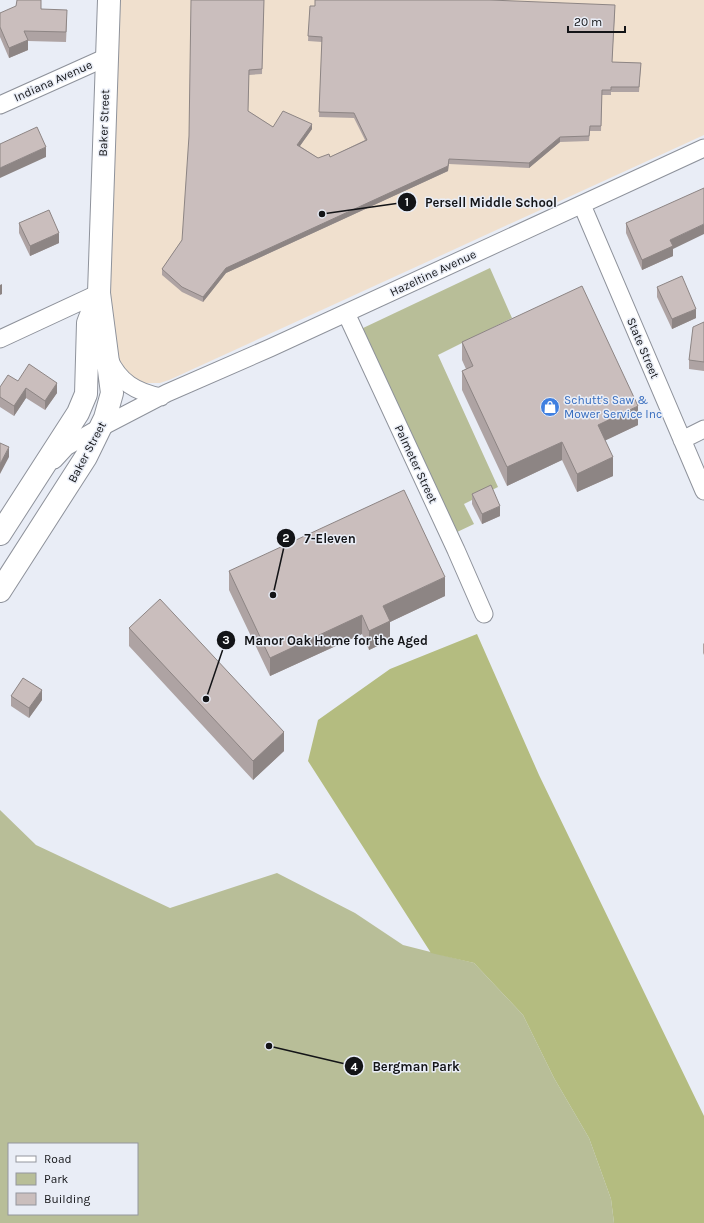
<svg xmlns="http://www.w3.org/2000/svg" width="704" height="1223" font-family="Karla,sans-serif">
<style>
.education{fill:#f0e0ce}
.green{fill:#b8be98;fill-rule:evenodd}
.forest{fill:#b4bc80}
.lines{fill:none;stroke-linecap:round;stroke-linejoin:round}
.minor-casing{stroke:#8e929b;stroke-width:19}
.tertiary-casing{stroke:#8e929b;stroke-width:24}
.minor{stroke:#fff;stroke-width:17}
.tertiary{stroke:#fff;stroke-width:22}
.wall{fill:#aea3a3}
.shaded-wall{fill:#8d8584}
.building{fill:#cabebd;stroke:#8d8584}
.labels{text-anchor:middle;stroke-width:3;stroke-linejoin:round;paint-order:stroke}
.street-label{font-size:12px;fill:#131417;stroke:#e9edf6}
.shop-label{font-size:12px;fill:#366cbe;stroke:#e9edf6;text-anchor:start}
.leader{fill:none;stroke:#131417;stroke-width:1.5}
.callout-dot{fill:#131417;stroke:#e9edf6;stroke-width:1.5}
.mark-label{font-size:12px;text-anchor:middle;font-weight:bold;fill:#fff}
.callout-label{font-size:13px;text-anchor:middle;font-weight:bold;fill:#131417;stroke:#e9edf6;stroke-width:3;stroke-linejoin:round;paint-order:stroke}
</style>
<rect width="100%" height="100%" fill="#e9edf6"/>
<!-- education -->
<path class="education" d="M 119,0 L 704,0 L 704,135 L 169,380 L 160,383 L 141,383 L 131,380 L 110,356 L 110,261 Z"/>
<!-- green -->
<path class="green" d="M 490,268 L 512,318 L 438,355 L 498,487 L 464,504 L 474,524 L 455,533 L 361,329 Z
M 0,810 L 36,845 L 170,908 L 277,873 L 355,913 L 403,945 L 474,963 L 523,1015 L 554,1078 L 589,1138 L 611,1199 L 614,1223 L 0,1223 ZM 9,1144 L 137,1144 L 137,1214 L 9,1214 Z"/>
<!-- forest -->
<path class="forest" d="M 477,634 L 539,775 L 704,1116 L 704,1223 L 614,1223 L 611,1199 L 589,1138 L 554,1078 L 523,1015 L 474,963 L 431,953 L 308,761 L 318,720 L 390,669 Z"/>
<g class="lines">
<defs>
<path id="minor" d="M 0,105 L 107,57
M 582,205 L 704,491
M 346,313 L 456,550 L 484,614
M 0,339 L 99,293
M 109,359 C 119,382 136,392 161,397
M 682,440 L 704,429
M 54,460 L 66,447 L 92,432 L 167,393 L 270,348 L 704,148"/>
<path id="tertiary" d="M 0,534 L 78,413 L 86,394 L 88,323 L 96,302
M 0,591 L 86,457 L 105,418 L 112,393 L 99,293 L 109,0"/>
</defs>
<!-- minor casing -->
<use href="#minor" class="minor-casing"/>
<!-- tertiary casing -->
<use href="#tertiary" class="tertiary-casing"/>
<!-- minor -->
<use href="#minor" class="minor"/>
<!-- tertiary -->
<use href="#tertiary" class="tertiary"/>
</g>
<!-- wall -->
<path class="wall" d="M 264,0 L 262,74 L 249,75 L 248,111 L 273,127 L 312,129 L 300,146 L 318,158 L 330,157 L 365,140 L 354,118 L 319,117 L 322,42 L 308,41 L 310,6 L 615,10 L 612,62 L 641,63 L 639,92 L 611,92 L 611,95 L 602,95 L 601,131 L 590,131 L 589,141 L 560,142 L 529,168 L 449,164 L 448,171 L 226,273 L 203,302 L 182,292 L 162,275 L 162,269 L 182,240 Z
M 41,9 L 67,20 L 66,42 L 28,41 L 28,50 L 9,58 L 0,37 L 0,13 Z
M 19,223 L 59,243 L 30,256 L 19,233 Z
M 626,223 L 673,249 L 673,256 L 642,270 L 626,233 Z
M 657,287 L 696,318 L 672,329 L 657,297 Z
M 704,322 L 704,371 L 689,369 L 689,360 Z
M 462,342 L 638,425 L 605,440 L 613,476 L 577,492 L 562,460 L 507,486 L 462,390 L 462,371 L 466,369 L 462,360 Z
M 18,381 L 57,393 L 45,410 L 26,398 L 14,416 L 0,407 L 0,387 Z
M 472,494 L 500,516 L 482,524 L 472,504 Z
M 229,571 L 445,596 L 390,622 L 390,640 L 369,650 L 362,634 L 270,676 L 229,590 Z
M 129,628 L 284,751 L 253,780 L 129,646 Z
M 704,643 L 704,655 L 703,653 L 703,644 Z
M 11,696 L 42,700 L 29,718 L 11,706 Z"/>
<!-- shaded-wall -->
<path class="shaded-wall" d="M 28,40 L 28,50 L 9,58 L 9,48 Z
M 312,124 L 312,129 L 297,150 L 297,145 Z
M 560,137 L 560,142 L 529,168 L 529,163 Z
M 46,147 L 46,157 L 0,178 L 0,168 Z
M 449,159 L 448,171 L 226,273 L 203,302 L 203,297 L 226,268 Z
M 704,224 L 704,234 L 673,249 L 673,256 L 642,270 L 642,260 L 670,240 Z
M 59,233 L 59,243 L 30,256 L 30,246 Z
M 2,284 L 2,294 L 0,295 L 0,285 Z
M 696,309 L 696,318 L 672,329 L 672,319 Z
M 57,383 L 57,393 L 45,410 L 45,401 Z
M 26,388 L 26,398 L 14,416 L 14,406 Z
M 638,406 L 638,425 L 598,444 L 598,425 Z
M 562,442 L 562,460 L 507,486 L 507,467 Z
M 9,447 L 9,457 L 0,474 L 0,464 Z
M 613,457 L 613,476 L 577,492 L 577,474 Z
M 500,506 L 500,516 L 482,524 L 482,514 Z
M 445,577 L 445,596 L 390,622 L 390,640 L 369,650 L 369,631 L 383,606 Z
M 362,615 L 362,634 L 270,676 L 270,658 Z
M 42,690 L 42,700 L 29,718 L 29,708 Z
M 284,732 L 284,751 L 253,780 L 253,761 Z"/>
<!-- building -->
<path class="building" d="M 17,0 L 41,0 L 41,9 L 67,10 L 66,32 L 24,31 L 28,40 L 9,48 L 0,27 L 0,13 L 16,6 Z
M 191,0 L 264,0 L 262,69 L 249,70 L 248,111 L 273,127 L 283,111 L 312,124 L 297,145 L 318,158 L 329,154 L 330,157 L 367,140 L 354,113 L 319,112 L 322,37 L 308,36 L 310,6 L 315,6 L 315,0 L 490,0 L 615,5 L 612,62 L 641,63 L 639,87 L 611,87 L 611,90 L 602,90 L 601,126 L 590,126 L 589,136 L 560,137 L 529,163 L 449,159 L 448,166 L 226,268 L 203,297 L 182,287 L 162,269 L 182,240 L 189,136 Z
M 37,127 L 46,147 L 0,168 L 0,144 Z
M 704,188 L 704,224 L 670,240 L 673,246 L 642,260 L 626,223 Z
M 49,210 L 59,233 L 30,246 L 19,223 Z
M 682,276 L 696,309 L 672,319 L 657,287 Z
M 582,286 L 638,406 L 598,425 L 613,457 L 577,474 L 562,442 L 507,467 L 462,371 L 473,366 L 462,342 Z
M 704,322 L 704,362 L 689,360 L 693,327 Z
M 29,364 L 57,383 L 45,401 L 26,388 L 14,406 L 0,397 L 0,387 L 8,375 L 18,381 Z
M 0,443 L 9,447 L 0,464 Z
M 491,485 L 500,506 L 482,514 L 472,494 Z
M 404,490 L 445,577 L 383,606 L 390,621 L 369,631 L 362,615 L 270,658 L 229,571 Z
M 160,599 L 284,732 L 253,761 L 129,628 Z
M 23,678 L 42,690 L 29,708 L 11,696 Z"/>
<!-- icons -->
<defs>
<symbol id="shop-disc" viewBox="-11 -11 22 22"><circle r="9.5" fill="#3f7fe0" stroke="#e9edf6"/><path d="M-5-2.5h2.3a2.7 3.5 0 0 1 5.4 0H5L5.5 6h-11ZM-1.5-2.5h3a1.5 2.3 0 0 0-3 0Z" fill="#fff"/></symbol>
</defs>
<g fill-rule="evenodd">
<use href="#shop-disc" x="539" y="396" width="22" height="22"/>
</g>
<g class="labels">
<!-- street labels -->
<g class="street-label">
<text transform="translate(53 81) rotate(-24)" y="4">Indiana Avenue</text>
<text transform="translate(104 123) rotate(-88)" y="4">Baker Street</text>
<text transform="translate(433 273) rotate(-25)" y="4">Hazeltine Avenue</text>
<text transform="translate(643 348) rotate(67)" y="4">State Street</text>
<text transform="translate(87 452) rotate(-62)" y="4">Baker Street</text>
<text transform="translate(416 464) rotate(65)" y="4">Palmeter Street</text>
</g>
<!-- shop labels -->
<g class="shop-label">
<text x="564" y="404">Schutt's Saw &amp;<tspan x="564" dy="14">Mower Service Inc</tspan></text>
</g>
</g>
<!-- callouts -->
<path class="leader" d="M322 214L407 202M273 595L286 538M206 699L226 640M269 1046L354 1066"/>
<g class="callout-dot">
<circle cx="322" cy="214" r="4"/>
<circle cx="273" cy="595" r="4"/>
<circle cx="206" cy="699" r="4"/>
<circle cx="269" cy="1046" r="4"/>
<circle cx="407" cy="202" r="10"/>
<circle cx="286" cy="538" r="10"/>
<circle cx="226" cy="640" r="10"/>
<circle cx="354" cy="1066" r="10"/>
</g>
<g class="mark-label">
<text x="407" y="206">1</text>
<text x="286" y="542">2</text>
<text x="226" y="644">3</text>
<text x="354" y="1071">4</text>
</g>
<g class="callout-label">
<text x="491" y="207">Persell Middle School</text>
<text x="330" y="543">7-Eleven</text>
<text x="336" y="645">Manor Oak Home for the Aged</text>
<text x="416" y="1071">Bergman Park</text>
</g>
<!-- legend -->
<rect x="8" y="1143" width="130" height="72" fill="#e9edf6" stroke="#93969d"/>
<rect x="16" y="1156" width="20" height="6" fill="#ffffff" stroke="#93969d"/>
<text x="44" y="1163" font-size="12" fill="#131417">Road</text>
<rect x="16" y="1173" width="20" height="12" fill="#b8be98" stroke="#93969d"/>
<text x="44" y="1183" font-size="12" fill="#131417">Park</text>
<rect x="16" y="1193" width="20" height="12" fill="#cabebd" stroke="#93969d"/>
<text x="44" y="1203" font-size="12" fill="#131417">Building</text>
<!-- scale -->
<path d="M568 26v6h57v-6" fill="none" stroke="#131417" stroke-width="2"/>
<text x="574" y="26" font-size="12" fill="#131417" stroke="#e9edf6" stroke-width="3" paint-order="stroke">20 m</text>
</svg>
